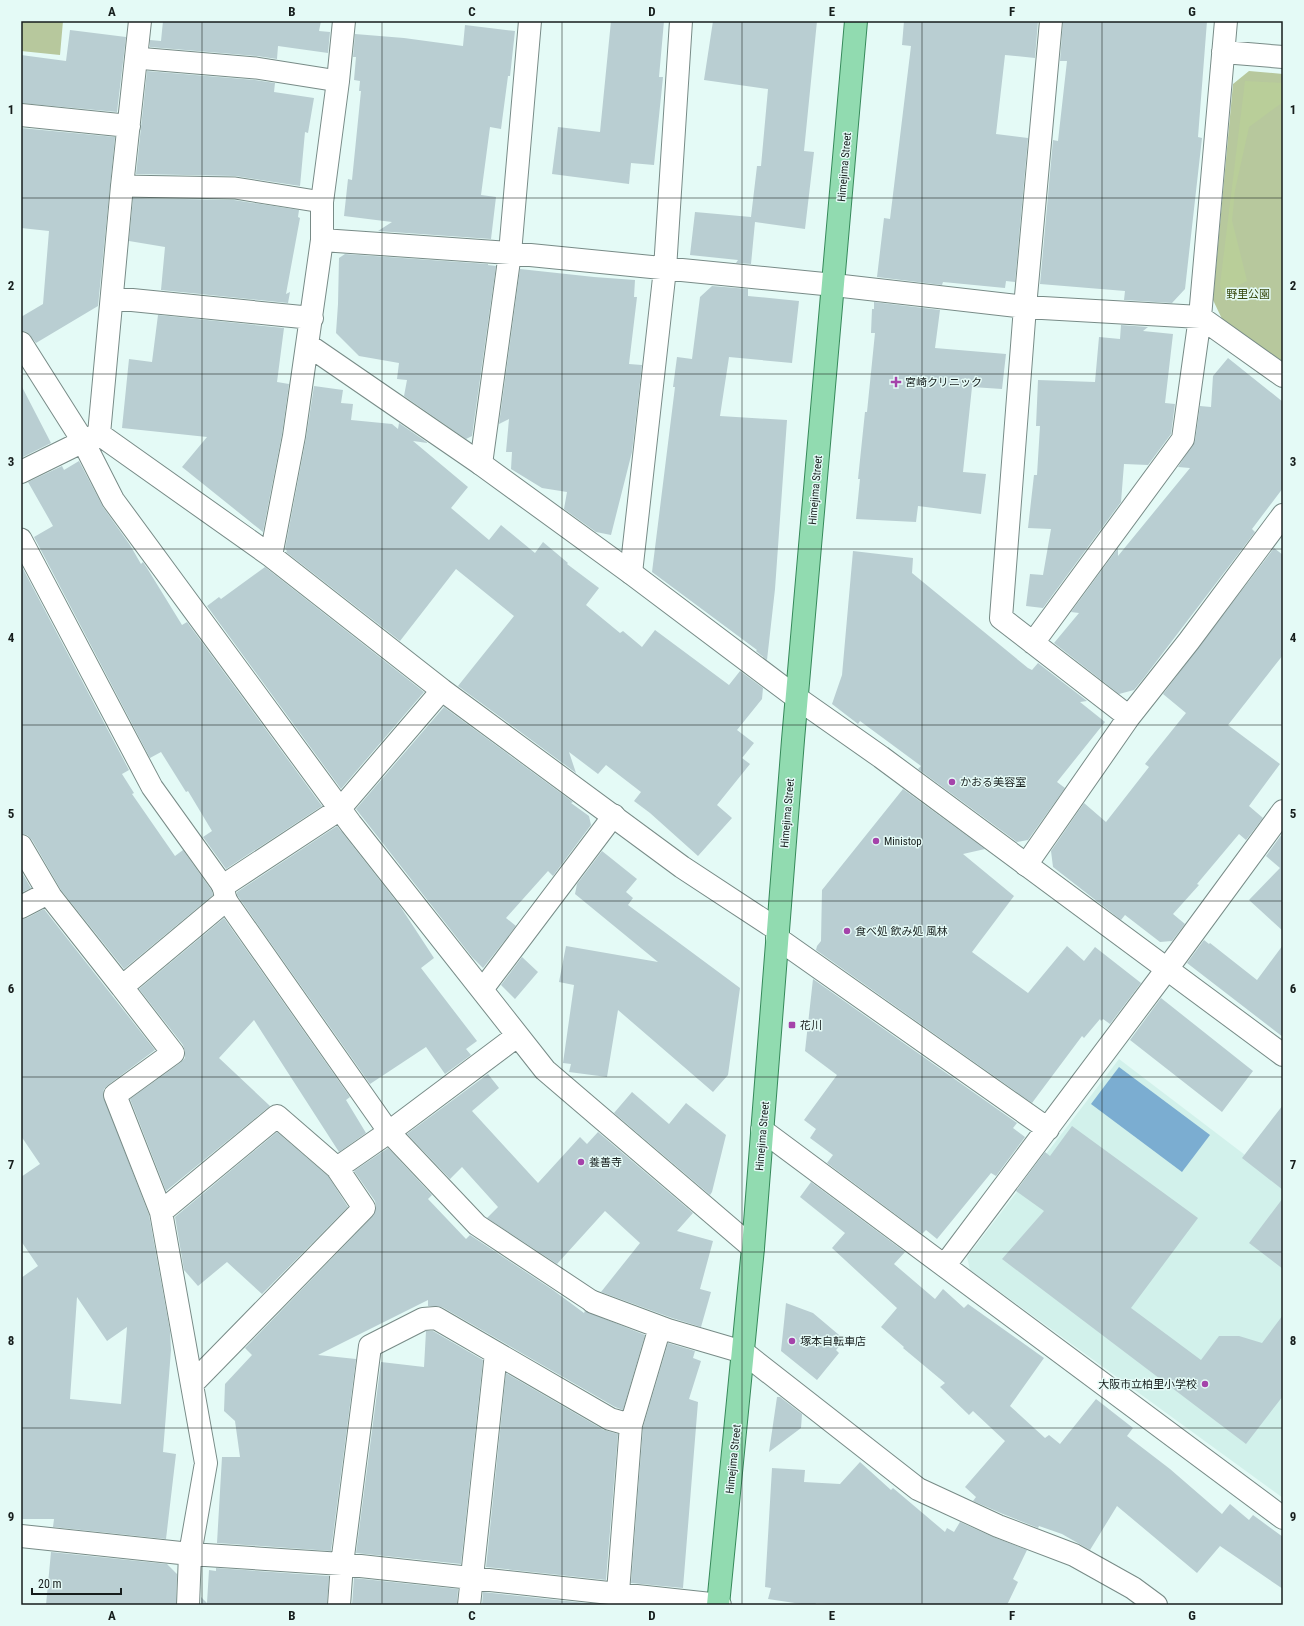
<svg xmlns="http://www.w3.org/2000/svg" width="1304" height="1626" font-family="'Roboto Condensed','Noto Sans JP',sans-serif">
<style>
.built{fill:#d2f1eb}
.green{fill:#b7c89d}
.forest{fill:#b9ce99}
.water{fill:#7badd1}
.building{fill:#b9ced2;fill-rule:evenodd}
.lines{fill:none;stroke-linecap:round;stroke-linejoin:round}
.pedestrian-casing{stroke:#788b87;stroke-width:23}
.minor-casing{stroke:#788b87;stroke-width:24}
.tertiary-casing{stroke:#788b87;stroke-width:24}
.primary-casing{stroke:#36895a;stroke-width:24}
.pedestrian{stroke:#fff;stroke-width:21}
.minor{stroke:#fff;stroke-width:22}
.tertiary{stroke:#fff;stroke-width:22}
.primary{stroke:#91dbb0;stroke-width:22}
.grid{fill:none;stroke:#161d1c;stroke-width:1;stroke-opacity:0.55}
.poi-dot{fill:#a543aa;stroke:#e4faf6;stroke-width:1.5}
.labels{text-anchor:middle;stroke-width:3;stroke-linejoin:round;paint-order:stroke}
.street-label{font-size:11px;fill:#161d1c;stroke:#e4faf6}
.park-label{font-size:11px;fill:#36480e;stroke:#e4faf6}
.poi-label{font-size:11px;fill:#161d1c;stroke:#e4faf6;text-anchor:start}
.neatline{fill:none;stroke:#161d1c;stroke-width:1.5}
.grid-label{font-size:13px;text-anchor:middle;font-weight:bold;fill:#161d1c}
</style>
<rect width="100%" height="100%" fill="#e4faf6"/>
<!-- built -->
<path class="built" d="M 1119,1059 L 1283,1184 L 1283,1498 L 970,1270 L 967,1257 Z"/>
<!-- green -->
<path class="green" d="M 21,21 L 63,21 L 60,55 L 21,51 Z
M 1249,71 L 1283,74 L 1283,365 L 1222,319 L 1213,300 L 1233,84 Z"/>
<!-- forest -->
<path class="forest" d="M 1245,81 L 1283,83 L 1283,102 L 1249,127 L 1235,190 L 1232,221 L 1247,281 L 1222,294 L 1220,285 Z"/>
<!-- water -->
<path class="water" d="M 1119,1067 L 1210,1135 L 1182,1172 L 1091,1104 Z"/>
<!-- building -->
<path class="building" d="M 163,21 L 321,21 L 319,31 L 330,32 L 328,53 L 278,46 L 277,59 L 257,56 L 150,47 L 150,40 L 161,41 Z
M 611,21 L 664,21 L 659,77 L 663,77 L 654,165 L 631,163 L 629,184 L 552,174 L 558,127 L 600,132 Z
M 713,21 L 817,21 L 804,151 L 814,152 L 805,229 L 755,222 L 751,264 L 736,263 L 738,260 L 690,255 L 695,212 L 751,217 L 757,166 L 761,166 L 768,89 L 704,80 Z
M 904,21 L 1038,21 L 1035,58 L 1005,55 L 996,134 L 1028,138 L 1015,282 L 1006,281 L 1005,288 L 943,282 L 942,285 L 877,277 L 884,218 L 890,219 L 911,46 L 902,45 Z
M 1063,21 L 1207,21 L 1198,137 L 1202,138 L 1185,289 L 1172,303 L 1124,300 L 1125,291 L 1040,284 L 1053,140 L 1058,141 L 1067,61 L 1060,61 Z
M 465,25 L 515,31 L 510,76 L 508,76 L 501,129 L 490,127 L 481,195 L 496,197 L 491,239 L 378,231 L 392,222 L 344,216 L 348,179 L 352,180 L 361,91 L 359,91 L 360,81 L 354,80 L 356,57 L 353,57 L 355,34 L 404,38 L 463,46 Z
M 70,30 L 126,37 L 117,112 L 21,103 L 21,55 L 66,61 Z
M 147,71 L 255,80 L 275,83 L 274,92 L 314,98 L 308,133 L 305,132 L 300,186 L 235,176 L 136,174 Z
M 21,128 L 115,137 L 98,306 L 36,343 L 27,332 L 21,331 L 21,317 L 43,304 L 49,231 L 21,228 Z
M 133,198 L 234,200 L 299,210 L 298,217 L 300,218 L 286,294 L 290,292 L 288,303 L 161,290 L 165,247 L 129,241 Z
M 345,254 L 488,264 L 488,265 L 496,266 L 472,436 L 466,439 L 404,396 L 407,380 L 397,379 L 399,363 L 359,356 L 336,333 L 338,304 L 339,258 Z
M 520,269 L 594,277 L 635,280 L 634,297 L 637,297 L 629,364 L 642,365 L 632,452 L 611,535 L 596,532 L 564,509 L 567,492 L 542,488 L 511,469 L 512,452 L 506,452 L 509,419 L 499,424 Z
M 712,286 L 748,289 L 748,296 L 799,301 L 792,363 L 729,357 L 720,416 L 787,420 L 775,589 L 767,660 L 756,651 L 757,650 L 652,572 L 675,387 L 673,387 L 677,357 L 692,359 L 700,297 Z
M 874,302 L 940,310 L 935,348 L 1006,354 L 1002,389 L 972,387 L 963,472 L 986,474 L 981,514 L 918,506 L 916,522 L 856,519 L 860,479 L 858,479 L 865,412 L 867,412 L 875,333 L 871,333 L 872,309 L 874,309 Z
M 158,315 L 284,328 L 277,382 L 289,384 L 282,434 L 263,532 L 182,467 L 207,437 L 122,428 L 129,359 L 152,362 Z
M 1121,325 L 1148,327 L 1143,331 L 1173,334 L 1165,403 L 1175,404 L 1171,434 L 1148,465 L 1124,464 L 1121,502 L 1043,608 L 1026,606 L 1030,574 L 1043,575 L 1051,529 L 1028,528 L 1034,475 L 1037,475 L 1040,426 L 1036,426 L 1038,380 L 1095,382 L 1099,337 L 1120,339 Z
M 1228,358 L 1283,402 L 1283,488 L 1252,529 L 1255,532 L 1143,679 L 1134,690 L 1119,694 L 1054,643 L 1079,613 L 1071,612 L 1118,548 L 1118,556 L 1190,468 L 1178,467 L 1195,441 L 1200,406 L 1211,407 L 1213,376 Z
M 21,385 L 51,443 L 21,458 Z
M 314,386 L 343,390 L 341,403 L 353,404 L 351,420 L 392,424 L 398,429 L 399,423 L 428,443 L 413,441 L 468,487 L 451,508 L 489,540 L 501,525 L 535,553 L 543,542 L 568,563 L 567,564 L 599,588 L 586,605 L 620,633 L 623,631 L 642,647 L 655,630 L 729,685 L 740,671 L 763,688 L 762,699 L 737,730 L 754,743 L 742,758 L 750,764 L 717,805 L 732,818 L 698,856 L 650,813 L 634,801 L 641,792 L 606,765 L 598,774 L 569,752 L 576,773 L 458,686 L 514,616 L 456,569 L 400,641 L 286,552 L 287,551 L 285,549 L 306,438 Z
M 79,461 L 103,507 L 130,545 L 141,564 L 143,562 L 147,568 L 182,625 L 187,622 L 322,806 L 226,869 L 203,837 L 212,831 L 188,791 L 186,792 L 161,752 L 150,758 L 34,537 L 53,526 L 28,482 L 62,466 L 64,470 Z
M 1274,548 L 1283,555 L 1283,655 L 1228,725 L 1280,764 L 1249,806 L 1263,818 L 1246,840 L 1239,834 L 1197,884 L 1199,885 L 1173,914 L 1185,924 L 1172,941 L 1160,942 L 1125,915 L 1121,920 L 1053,867 L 1051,851 L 1084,803 L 1106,822 L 1149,767 L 1145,764 L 1186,713 L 1163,694 Z
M 853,551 L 913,558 L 912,573 L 1028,668 L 1032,670 L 1038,663 L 1087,701 L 1080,702 L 1105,722 L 1057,782 L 1065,788 L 1028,840 L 1017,842 L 918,769 L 921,766 L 860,721 L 858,724 L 832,704 L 842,675 Z
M 21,565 L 129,770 L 122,774 L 134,793 L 132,794 L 175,856 L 183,850 L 212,891 L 213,895 L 124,969 L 61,890 L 32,840 L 27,835 L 21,834 Z
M 265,567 L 424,692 L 341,789 L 207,606 L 219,597 L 221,599 Z
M 444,707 L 573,802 L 571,803 L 589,816 L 591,825 L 553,876 L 548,871 L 506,918 L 516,926 L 483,968 L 472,957 L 356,809 Z
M 903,789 L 985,849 L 963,854 L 1014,896 L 972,952 L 1028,993 L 1067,946 L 1084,961 L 1095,947 L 1141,983 L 1110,1024 L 1103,1019 L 1101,1021 L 1100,1019 L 1084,1038 L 1082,1036 L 1032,1103 L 816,950 L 817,946 L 821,941 L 822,890 Z
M 337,826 L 400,906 L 434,958 L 421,968 L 477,1041 L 466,1049 L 471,1055 L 445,1074 L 426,1047 L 370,1084 L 237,895 L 237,892 Z
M 1282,834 L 1283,835 L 1283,931 L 1249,900 L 1280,868 L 1266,856 Z
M 602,851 L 637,879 L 626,892 L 633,898 L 628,905 L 740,988 L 728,1075 L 713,1092 L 618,1010 L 607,1077 L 569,1072 L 571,1064 L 563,1063 L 574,985 L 559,982 L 566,946 L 658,962 L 575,894 L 577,884 Z
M 21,871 L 31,888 L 21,893 Z
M 44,909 L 155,1050 L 108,1085 L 104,1089 L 103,1095 L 149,1215 L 170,1331 L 171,1350 L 163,1452 L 176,1454 L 166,1539 L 53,1527 L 54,1519 L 21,1519 L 21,1278 L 38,1266 L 21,1241 L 21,1177 L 40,1164 L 21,1136 L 21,919 L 27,918 ZM 77,1297 L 107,1341 L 127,1327 L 121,1404 L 70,1399 Z
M 224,918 L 350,1097 L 346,1100 L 366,1133 L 339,1152 L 254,1020 L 219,1058 L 270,1106 L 166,1191 L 130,1099 L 180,1063 L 185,1058 L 185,1051 L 183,1045 L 139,989 Z
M 1204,940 L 1209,944 L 1210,943 L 1257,980 L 1283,945 L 1283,1037 L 1187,963 Z
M 522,957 L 538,972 L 515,999 L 501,985 Z
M 813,979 L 1017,1123 L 1013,1128 L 1025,1137 L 996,1176 L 991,1173 L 937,1239 L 926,1230 L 922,1234 L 827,1163 L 833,1155 L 810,1138 L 816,1129 L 804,1120 L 837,1075 L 805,1051 Z
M 1161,998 L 1253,1071 L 1222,1112 L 1130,1040 Z
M 488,1074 L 499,1088 L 472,1111 L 538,1183 L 580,1137 L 587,1144 L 598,1132 L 693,1213 L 677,1231 L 713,1241 L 700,1289 L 711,1292 L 701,1327 L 672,1318 L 601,1292 L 640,1243 L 605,1211 L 557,1264 L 487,1218 L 498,1207 L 462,1167 L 450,1179 L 407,1134 Z
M 632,1092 L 669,1124 L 686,1103 L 726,1135 L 712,1192 L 710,1195 L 614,1113 Z
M 1283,1105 L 1283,1190 L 1242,1158 Z
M 1072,1126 L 1198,1218 L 1131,1308 L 1201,1360 L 1219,1336 L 1239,1336 L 1262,1343 L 1283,1315 L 1283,1396 L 1246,1444 L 1002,1259 L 1044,1211 L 1016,1191 L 1045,1152 L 1050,1156 Z
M 277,1132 L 328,1176 L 348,1207 L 262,1294 L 227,1262 L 198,1286 L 184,1270 L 175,1217 Z
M 388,1148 L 432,1195 L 428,1199 L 466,1239 L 470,1235 L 553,1290 L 584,1313 L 585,1311 L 645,1335 L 623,1410 L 615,1407 L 442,1307 L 428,1306 L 428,1300 L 318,1355 L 356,1359 L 331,1551 L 217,1543 L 222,1457 L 240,1457 L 235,1421 L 224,1411 L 225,1384 L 252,1355 L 245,1348 L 373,1216 L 376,1207 L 375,1201 L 354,1171 Z
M 811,1182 L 905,1252 L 894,1264 L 935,1299 L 943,1289 L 964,1308 L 968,1304 L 1044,1358 L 1010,1406 L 1045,1438 L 1049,1435 L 1060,1444 L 1096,1399 L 1133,1428 L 1127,1436 L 1170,1469 L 1222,1514 L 1230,1504 L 1249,1520 L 1253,1515 L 1283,1537 L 1283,1589 L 1220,1546 L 1197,1573 L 1117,1506 L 1090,1550 L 1062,1534 L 1039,1526 L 1038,1528 L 1003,1514 L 973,1501 L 976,1497 L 965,1487 L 1005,1441 L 973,1411 L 969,1415 L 940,1387 L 945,1383 L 903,1348 L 904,1347 L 881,1327 L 897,1308 L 832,1248 L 845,1233 L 800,1197 Z
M 1283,1198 L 1283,1269 L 1249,1243 Z
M 786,1303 L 813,1313 L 845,1340 L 836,1350 L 839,1353 L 817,1380 L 781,1351 Z
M 426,1331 L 433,1331 L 483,1360 L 461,1564 L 356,1553 L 381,1362 L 424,1367 Z
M 668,1343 L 695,1351 L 693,1358 L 701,1361 L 689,1399 L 698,1402 L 683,1588 L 631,1583 L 643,1427 Z
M 506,1373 L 604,1430 L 618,1434 L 606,1580 L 486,1567 Z
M 777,1397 L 780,1397 L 802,1414 L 801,1428 L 769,1452 Z
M 860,1462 L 891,1490 L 893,1488 L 945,1532 L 947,1528 L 954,1532 L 960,1522 L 993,1537 L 1027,1550 L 1013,1579 L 1018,1582 L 1007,1605 L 846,1605 L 816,1603 L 815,1605 L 808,1605 L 768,1599 L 771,1588 L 765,1587 L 772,1468 L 805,1470 L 804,1482 L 840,1484 Z
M 51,1552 L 167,1564 L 177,1574 L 176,1605 L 46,1605 Z
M 216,1568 L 329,1576 L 327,1605 L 201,1605 L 201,1597 L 207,1603 L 209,1570 L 216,1571 Z
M 354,1578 L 458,1589 L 457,1605 L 352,1605 Z
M 483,1592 L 604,1605 L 482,1605 Z"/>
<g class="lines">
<defs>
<path id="pedestrian" d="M 136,58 L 256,68 L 338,81
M 122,186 L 235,188 L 322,202
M 21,539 L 152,787 L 223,886 L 226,900 L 389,1132 L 477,1225 L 593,1302
M 340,809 L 442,690
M 482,990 L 614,815"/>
<path id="minor" d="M 1051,21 L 1025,307 L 1001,618 L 1129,717
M 1223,52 L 1283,57
M 21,115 L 129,126
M 322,240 L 510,253 L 834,285 L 1025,307 L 1200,317 L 1283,376
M 112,298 L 312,318
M 21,343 L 83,441 L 113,500 L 351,824 L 545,1070 L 753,1248
M 308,345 L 481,464 L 510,253 L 530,21
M 99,434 L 271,556 L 442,690 L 682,867 L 778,930
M 99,434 L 122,186 L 140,21
M 21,472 L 96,435
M 271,556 L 294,436 L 322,240 L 322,202 L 338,81 L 344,21
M 631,573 L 665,269 L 681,21
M 1033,643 L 1183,439 L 1200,317 L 1226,21
M 21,846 L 51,897 L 122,987
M 1026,865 L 1129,717 L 1189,641 L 1283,515
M 223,886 L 340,809
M 21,907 L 48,893
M 777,938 L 1048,1129
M 762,1130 L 1283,1518
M 337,1168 L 389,1132 L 517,1036
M 161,1212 L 277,1116 L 337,1168 L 364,1208 L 192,1384
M 945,1265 L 1167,969 L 1283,811
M 593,1302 L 668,1330 L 743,1352 L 918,1489 L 998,1526 L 1074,1555 L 1133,1588 L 1156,1605
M 21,1536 L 190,1554 L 342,1564 L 720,1605
M 188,1605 L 190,1554 L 206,1463 L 161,1212 L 115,1095 L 173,1053 L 122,987 L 226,900
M 339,1605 L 342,1564 L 370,1346 L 423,1319 L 436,1318 L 610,1419 L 631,1425
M 469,1605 L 496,1353
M 617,1605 L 631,1425 L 660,1327"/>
<path id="tertiary" d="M 481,464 L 631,573 L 797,698 L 881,757 L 1283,1055"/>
<path id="primary" d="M 718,1605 L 753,1248 L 793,740 L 856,21"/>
</defs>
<!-- pedestrian casing -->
<use href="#pedestrian" class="pedestrian-casing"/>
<!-- minor casing -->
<use href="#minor" class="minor-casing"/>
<!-- tertiary casing -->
<use href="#tertiary" class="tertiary-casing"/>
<!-- primary casing -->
<use href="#primary" class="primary-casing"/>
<!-- pedestrian -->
<use href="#pedestrian" class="pedestrian"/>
<!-- minor -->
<use href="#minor" class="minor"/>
<!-- tertiary -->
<use href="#tertiary" class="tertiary"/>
<!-- primary -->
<use href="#primary" class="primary"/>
</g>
<!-- grid -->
<path class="grid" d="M 202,21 L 202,1605M 382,21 L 382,1605M 562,21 L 562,1605M 742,21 L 742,1605M 922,21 L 922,1605M 1102,21 L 1102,1605M 21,198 L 1283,198M 21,374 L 1283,374M 21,549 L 1283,549M 21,725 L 1283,725M 21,901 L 1283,901M 21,1077 L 1283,1077M 21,1252 L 1283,1252M 21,1428 L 1283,1428"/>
<!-- markers -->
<g class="poi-dot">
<path d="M894 376h4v4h4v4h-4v4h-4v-4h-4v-4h4z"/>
<circle cx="952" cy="782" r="4"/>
<circle cx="876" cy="841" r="4"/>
<circle cx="847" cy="931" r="4"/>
<rect x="788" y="1021" width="8" height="8" rx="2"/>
<circle cx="581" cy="1162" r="4"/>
<circle cx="792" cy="1341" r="4"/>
<circle cx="1205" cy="1384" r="4"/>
</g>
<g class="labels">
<!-- street labels -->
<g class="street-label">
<text transform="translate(844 167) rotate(-85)" y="4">Himejima Street</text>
<text transform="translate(815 490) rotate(-85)" y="4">Himejima Street</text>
<text transform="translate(787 813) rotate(-85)" y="4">Himejima Street</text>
<text transform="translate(762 1136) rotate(-85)" y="4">Himejima Street</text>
<text transform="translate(733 1459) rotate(-84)" y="4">Himejima Street</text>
</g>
<!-- park labels -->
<g class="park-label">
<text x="1248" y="298">野里公園</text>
</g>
<!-- poi labels -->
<g class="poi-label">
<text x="905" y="386">宮崎クリニック</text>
<text x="960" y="786">かおる美容室</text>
<text x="884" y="845">Ministop</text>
<text x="855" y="935">食べ処 飲み処 風林</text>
<text x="800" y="1029">花川</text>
<text x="589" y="1166">養善寺</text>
<text x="800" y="1345">塚本自転車店</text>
<text x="1197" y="1388" text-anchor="end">大阪市立柏里小学校</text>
</g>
</g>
<!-- border -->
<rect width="1304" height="1626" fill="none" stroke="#e4faf6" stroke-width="44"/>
<!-- scale -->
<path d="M32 1588v6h89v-6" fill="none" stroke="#161d1c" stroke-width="2"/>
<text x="38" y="1588" font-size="12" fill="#161d1c" stroke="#e4faf6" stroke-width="3" paint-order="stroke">20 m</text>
<rect x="22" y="22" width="1260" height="1582" class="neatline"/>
<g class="grid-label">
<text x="112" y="16">A</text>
<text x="292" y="16">B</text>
<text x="472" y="16">C</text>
<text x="652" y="16">D</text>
<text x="832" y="16">E</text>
<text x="1012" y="16">F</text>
<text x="1192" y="16">G</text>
<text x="11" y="114">1</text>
<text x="1293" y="114">1</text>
<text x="11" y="290">2</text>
<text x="1293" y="290">2</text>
<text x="11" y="466">3</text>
<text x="1293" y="466">3</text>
<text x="11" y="642">4</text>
<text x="1293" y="642">4</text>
<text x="11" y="818">5</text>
<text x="1293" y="818">5</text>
<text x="11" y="993">6</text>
<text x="1293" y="993">6</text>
<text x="11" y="1169">7</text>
<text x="1293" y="1169">7</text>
<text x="11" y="1345">8</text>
<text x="1293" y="1345">8</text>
<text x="11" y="1521">9</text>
<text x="1293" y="1521">9</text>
<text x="112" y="1620">A</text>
<text x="292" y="1620">B</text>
<text x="472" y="1620">C</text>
<text x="652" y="1620">D</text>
<text x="832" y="1620">E</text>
<text x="1012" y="1620">F</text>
<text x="1192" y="1620">G</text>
</g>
</svg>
